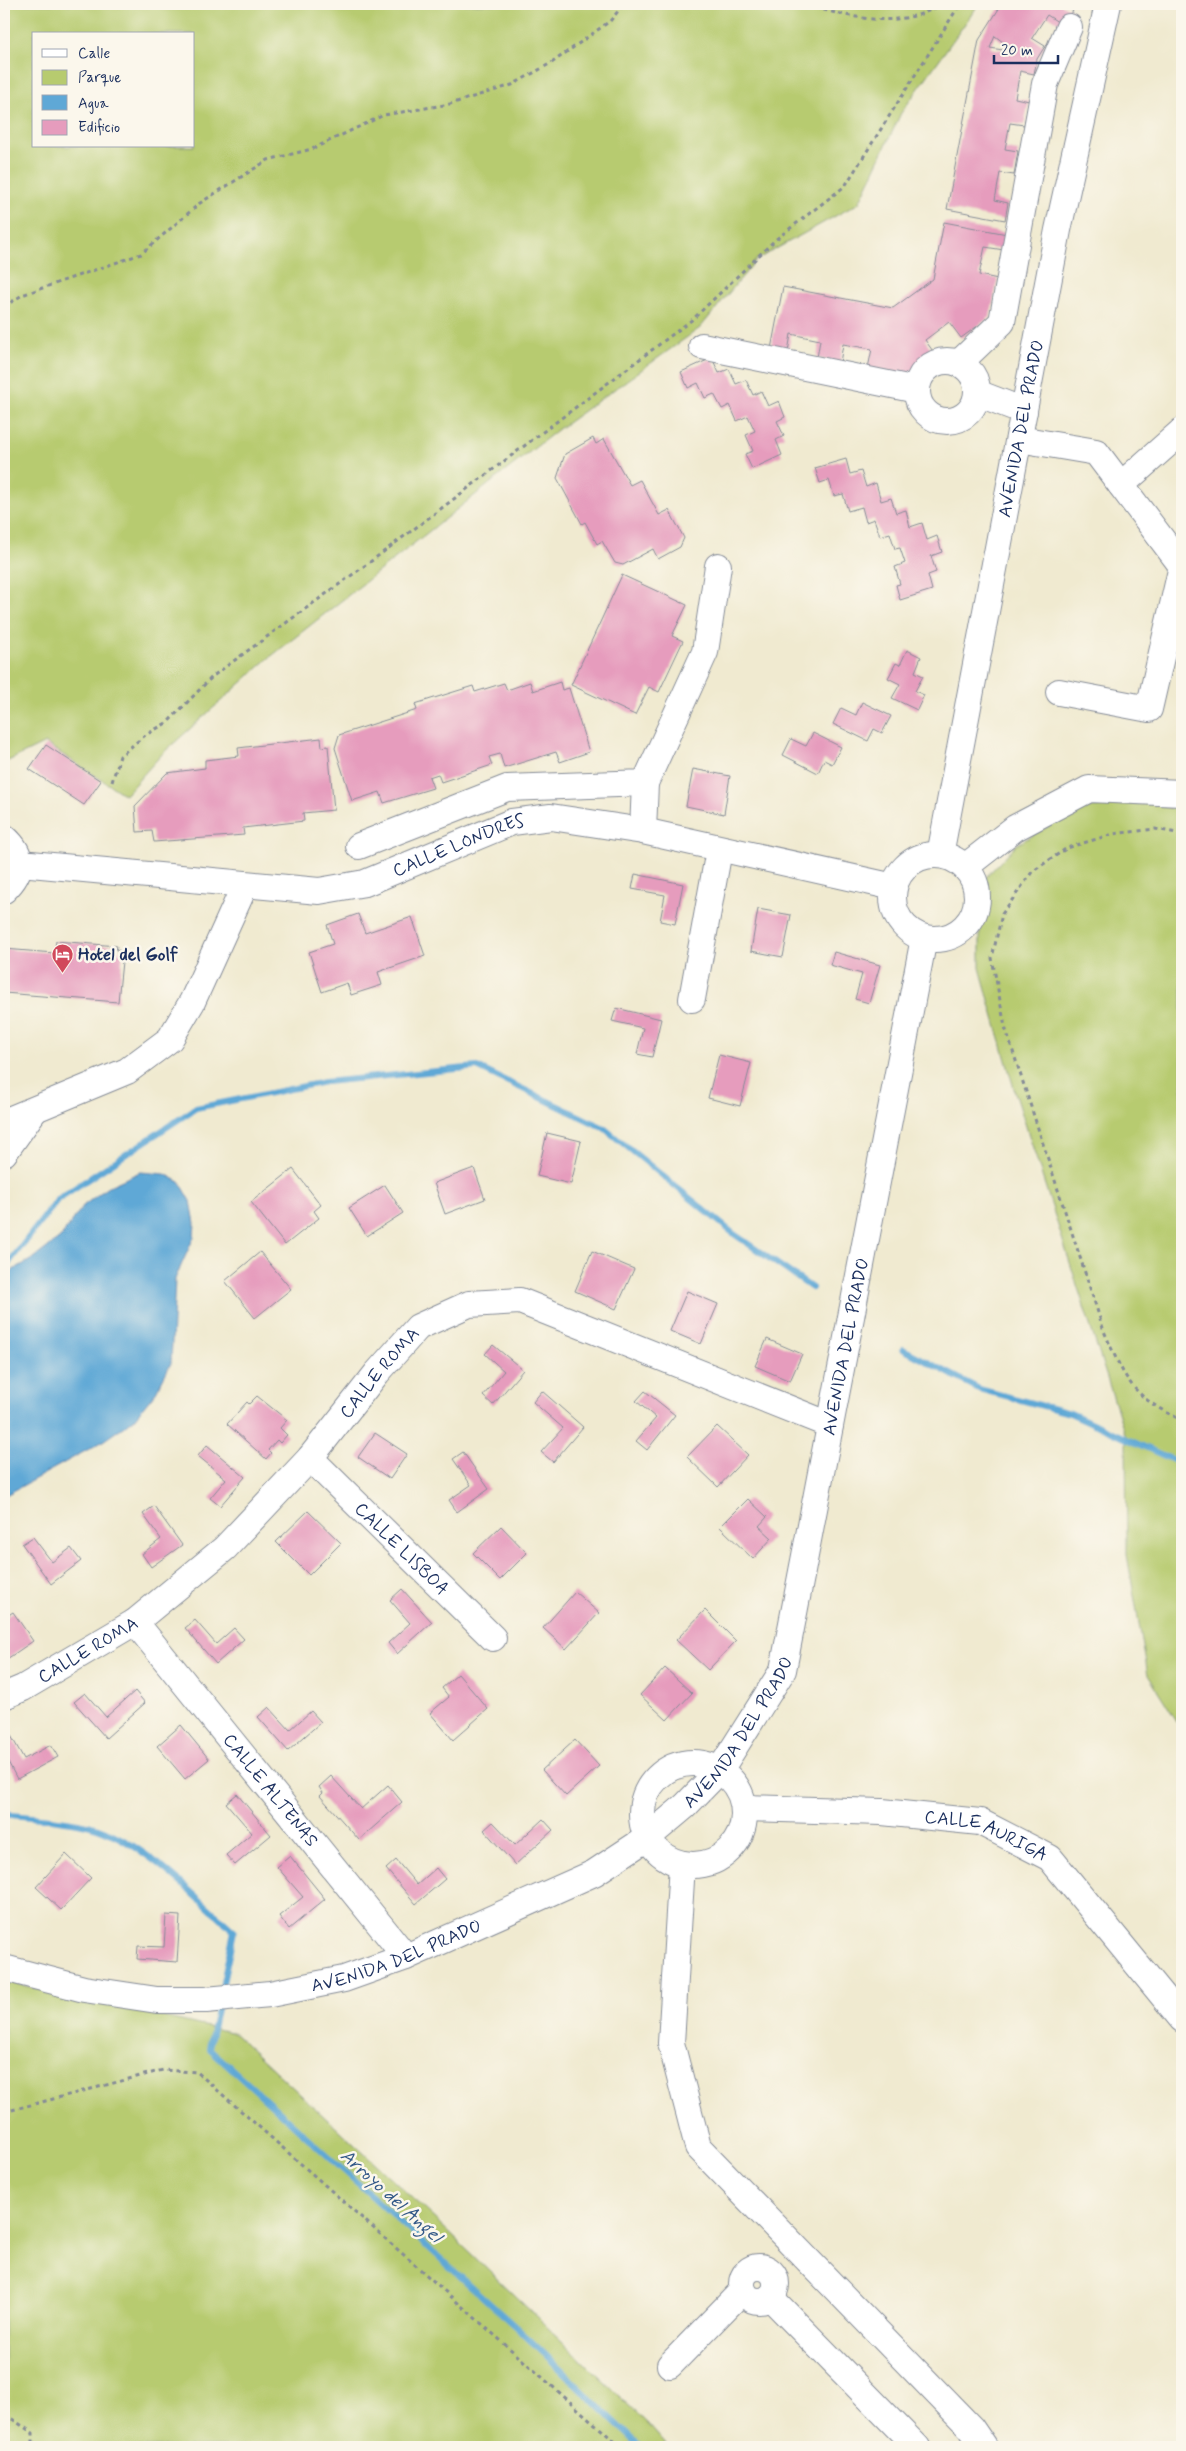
<svg xmlns="http://www.w3.org/2000/svg" width="1186" height="2451" font-family="Mynerve,sans-serif">
<style>
.green{fill:#b7cb6f;stroke:#697d66;fill-rule:evenodd}
.water{fill:#5fa8d6;stroke:#3d6c9a}
.lines{fill:none;stroke-linecap:round;stroke-linejoin:round}
.stream{stroke:#5fa8d6;stroke-width:6}
.building{fill:#e69cbd;fill-rule:evenodd}
.minor-casing{stroke:#868c97;stroke-width:28}
.path{stroke:#868c97;stroke-width:3;stroke-dasharray:4 4;stroke-linecap:butt}
.minor{stroke:#fff;stroke-width:26}
.labels{text-anchor:middle;stroke-width:5;stroke-linejoin:round;paint-order:stroke}
.street-label{font-size:18px;fill:#1b2f5e;stroke:#fbf7ec}
.poi-label{font-size:18px;font-weight:bold;fill:#1b2f5e;stroke:#fbf7ec;text-anchor:start}
.water-label{font-size:19px;font-style:italic;fill:#335988;stroke:#fbf7ec}
</style>
<rect width="100%" height="100%" fill="#fbf7ec"/>
<filter id="ink" filterUnits="userSpaceOnUse"><feTurbulence type="fractalNoise" baseFrequency=".02" numOctaves="2"/><feDisplacementMap in="SourceGraphic" scale="10" xChannelSelector="R" yChannelSelector="G"/><feConvolveMatrix kernelMatrix="1 2 1 2 8 2 1 2 1" color-interpolation-filters="sRGB"/></filter>
<filter id="wash" filterUnits="userSpaceOnUse"><feTurbulence type="fractalNoise" baseFrequency=".0096" numOctaves="4" result="noise"/><feDisplacementMap in="SourceGraphic" scale="20" xChannelSelector="R" yChannelSelector="G"/><feGaussianBlur stdDeviation="1.12" result="paint"/><feColorMatrix in="noise" values="0 0 0 0 0 0 0 0 0 0 0 0 0 0 0 0 0 1.4 0 .05"/><feComposite in="paint" operator="in"/></filter>
<g filter="url(#wash)">
<rect width="100%" height="100%" fill="#f0ead0"/>
<!-- green -->
<path class="green" d="M 4,4 L 979,4 L 901,113 L 859,203 L 756,260 L 700,328 L 560,428 L 269,658 L 163,753 L 125,795 L 45,743 L 4,763 ZM 34,34 L 194,34 L 194,146 L 34,146 Z
M 1144,802 L 1182,811 L 1182,1729 L 1148,1675 L 1127,1555 L 1126,1437 L 1015,1092 L 980,968 L 980,923 L 986,877 L 1016,845 L 1078,809 Z
M 4,1981 L 234,2033 L 439,2223 L 647,2423 L 668,2447 L 4,2447 Z"/>
<!-- water -->
<path class="water" d="M 140,1172 L 165,1174 L 180,1182 L 191,1201 L 195,1223 L 194,1237 L 175,1279 L 171,1363 L 156,1392 L 133,1420 L 100,1443 L 4,1496 L 4,1275 L 34,1258 L 60,1238 L 83,1206 L 109,1186 Z"/>
<g class="lines">
<!-- stream -->
<path class="stream" d="M 4,1269 L 58,1199 L 196,1108 L 325,1082 L 477,1067 L 604,1128 L 734,1234 L 812,1288
M 903,1349 L 979,1389 L 1070,1413 L 1182,1464
M 4,1814 C 32,1818 63,1818 91,1826 C 140,1839 196,1897 234,1931 L 221,1992
M 218,2004 L 209,2048 L 529,2339 L 641,2447"/>
</g>
<g id="blocks">
<!-- building -->
<path class="building" d="M 1002,4 L 1061,4 L 1073,11 L 1064,26 L 1047,15 L 1032,38 L 1045,46 L 1037,59 L 1034,74 L 1020,71 L 1015,98 L 1029,101 L 1024,125 L 1010,123 L 1005,149 L 1018,151 L 1014,175 L 1000,173 L 995,200 L 1008,203 L 1005,220 L 947,209 L 979,40 ZM 995,36 L 1016,52 L 990,48 Z
M 944,222 L 1007,234 L 1004,250 L 985,247 L 979,275 L 998,279 L 990,317 L 961,338 L 949,322 L 925,340 L 935,354 L 909,373 L 902,375 L 868,368 L 872,349 L 843,344 L 840,363 L 817,358 L 820,340 L 791,334 L 788,352 L 771,349 L 783,287 L 893,308 L 933,279 Z
M 712,358 L 719,373 L 729,369 L 736,384 L 746,380 L 753,395 L 761,391 L 768,406 L 779,401 L 785,417 L 777,421 L 784,436 L 776,440 L 782,455 L 752,469 L 745,454 L 753,451 L 746,435 L 755,431 L 748,416 L 737,421 L 730,405 L 722,409 L 714,394 L 705,398 L 698,383 L 688,388 L 681,372 Z
M 593,438 L 596,444 L 604,439 L 630,485 L 640,480 L 659,515 L 669,510 L 684,538 L 680,547 L 658,559 L 653,549 L 623,565 L 615,563 L 602,541 L 597,544 L 585,522 L 582,524 L 557,478 L 565,454 Z
M 846,459 L 850,474 L 861,471 L 866,487 L 876,483 L 881,501 L 891,498 L 896,513 L 906,510 L 910,527 L 922,523 L 927,540 L 937,536 L 942,552 L 931,556 L 936,572 L 928,575 L 932,590 L 900,600 L 896,585 L 900,584 L 895,567 L 905,563 L 900,548 L 895,549 L 890,533 L 880,536 L 874,519 L 866,522 L 862,507 L 848,511 L 843,494 L 834,496 L 829,480 L 820,483 L 815,468 Z
M 622,575 L 687,605 L 672,636 L 683,641 L 659,692 L 649,687 L 635,715 L 571,685 Z
M 907,650 L 921,657 L 915,672 L 923,676 L 915,691 L 924,695 L 917,710 L 892,698 L 900,684 L 888,678 L 896,663 L 900,665 Z
M 530,682 L 533,691 L 560,682 L 562,690 L 569,688 L 589,752 L 560,762 L 556,752 L 504,768 L 500,754 L 489,757 L 492,765 L 441,782 L 438,774 L 429,777 L 433,788 L 384,803 L 380,792 L 352,801 L 335,748 L 339,735 L 417,710 L 415,704 L 473,686 L 475,692 L 504,683 L 507,690 Z
M 862,702 L 891,716 L 882,733 L 874,729 L 868,741 L 833,724 L 841,708 L 856,715 Z
M 813,733 L 841,747 L 832,764 L 824,760 L 818,773 L 783,755 L 791,739 L 806,746 Z
M 321,738 L 322,747 L 328,746 L 334,810 L 303,813 L 304,821 L 243,828 L 244,835 L 154,842 L 152,831 L 137,832 L 135,806 L 167,773 L 205,768 L 205,760 L 239,756 L 238,748 Z
M 46,745 L 101,781 L 84,805 L 29,769 Z
M 693,769 L 730,776 L 724,814 L 686,806 Z
M 635,874 L 683,884 L 675,924 L 660,921 L 665,895 L 632,889 Z
M 758,909 L 791,915 L 783,957 L 751,951 Z
M 358,914 L 365,933 L 412,917 L 425,956 L 378,972 L 382,985 L 351,995 L 347,983 L 322,992 L 309,952 L 333,944 L 327,925 Z
M 56,941 L 117,946 L 116,950 L 123,951 L 118,1002 L 4,993 L 4,949 L 54,953 Z
M 834,952 L 880,965 L 869,1003 L 855,999 L 862,974 L 830,965 Z
M 616,1008 L 661,1019 L 652,1057 L 637,1054 L 643,1028 L 612,1021 Z
M 719,1055 L 751,1063 L 740,1106 L 708,1098 Z
M 547,1133 L 581,1141 L 571,1184 L 537,1176 Z
M 474,1168 L 485,1199 L 445,1214 L 434,1183 Z
M 293,1169 L 321,1205 L 314,1211 L 319,1218 L 285,1245 L 251,1202 Z
M 385,1185 L 403,1213 L 367,1236 L 349,1208 Z
M 592,1251 L 634,1269 L 616,1309 L 575,1291 Z
M 260,1252 L 291,1289 L 255,1318 L 225,1281 Z
M 687,1291 L 718,1304 L 701,1344 L 670,1331 Z
M 767,1339 L 802,1354 L 790,1381 L 755,1366 Z
M 493,1345 L 523,1370 L 493,1405 L 483,1396 L 504,1371 L 485,1354 Z
M 542,1391 L 583,1427 L 553,1462 L 541,1452 L 563,1428 L 533,1402 Z
M 645,1391 L 675,1415 L 647,1450 L 636,1441 L 656,1418 L 636,1401 Z
M 257,1396 L 287,1420 L 280,1428 L 287,1435 L 280,1443 L 277,1440 L 268,1450 L 271,1453 L 266,1459 L 227,1424 L 247,1402 L 249,1404 Z
M 717,1426 L 748,1455 L 718,1487 L 687,1457 Z
M 375,1433 L 407,1454 L 390,1479 L 358,1457 Z
M 207,1445 L 245,1477 L 220,1506 L 210,1498 L 226,1479 L 198,1456 Z
M 463,1452 L 489,1489 L 457,1512 L 449,1500 L 471,1485 L 453,1459 Z
M 748,1499 L 767,1517 L 759,1526 L 772,1538 L 753,1559 L 720,1527 Z
M 154,1506 L 182,1545 L 151,1567 L 142,1554 L 161,1539 L 143,1514 Z
M 308,1511 L 341,1543 L 309,1575 L 276,1542 Z
M 501,1526 L 527,1553 L 500,1580 L 473,1553 Z
M 33,1537 L 52,1562 L 71,1548 L 81,1561 L 51,1584 L 22,1544 Z
M 402,1589 L 432,1622 L 397,1654 L 388,1643 L 410,1623 L 390,1600 Z
M 575,1592 L 599,1613 L 566,1649 L 543,1628 Z
M 705,1610 L 736,1641 L 708,1670 L 676,1640 Z
M 13,1612 L 33,1641 L 4,1661 L 4,1618 Z
M 195,1620 L 216,1644 L 234,1628 L 244,1639 L 216,1664 L 185,1628 Z
M 665,1668 L 692,1693 L 667,1720 L 640,1695 Z
M 458,1674 L 488,1709 L 453,1740 L 430,1713 L 449,1697 L 442,1688 Z
M 135,1691 L 145,1703 L 106,1738 L 74,1702 L 85,1693 L 106,1717 Z
M 269,1707 L 290,1730 L 311,1711 L 321,1722 L 288,1751 L 258,1717 Z
M 4,1725 L 5,1725 L 24,1759 L 51,1745 L 58,1757 L 17,1779 L 4,1754 Z
M 181,1725 L 209,1759 L 185,1779 L 157,1746 Z
M 575,1740 L 599,1766 L 566,1796 L 542,1770 Z
M 331,1776 L 361,1809 L 388,1785 L 402,1802 L 359,1840 L 320,1796 L 323,1793 L 319,1787 Z
M 237,1794 L 271,1835 L 235,1865 L 226,1855 L 252,1833 L 226,1803 Z
M 543,1819 L 553,1830 L 515,1865 L 484,1830 L 493,1822 L 515,1845 Z
M 66,1854 L 91,1878 L 61,1910 L 36,1887 Z
M 290,1856 L 325,1899 L 289,1929 L 279,1916 L 303,1897 L 277,1867 Z
M 396,1860 L 417,1885 L 436,1868 L 445,1879 L 416,1904 L 386,1869 Z
M 166,1915 L 180,1916 L 177,1962 L 137,1959 L 138,1946 L 164,1947 Z"/>
</g>
</g>
<g filter="url(#ink)">
<use href="#blocks" fill-opacity="0" stroke="#868c97" stroke-width="1"/>
<g class="lines">
<defs>
<g id="minor">
<path d="M 702,346 L 917,390"/>
<circle cx="947" cy="391" r="30"/>
<path d="M 959,363 L 1002,322 L 1045,84 L 1069,27"/>
<path d="M 977,393 L 1024,411"/>
<path d="M 1019,439 L 1096,452 L 1182,566"/>
<path d="M 1121,485 L 1182,431"/>
<path d="M 1059,692 L 1149,709 L 1182,566"/>
<path d="M 643,831 L 645,783"/>
<path d="M 4,837 C 25,855 23,872 4,890"/>
<path d="M 359,846 L 507,788 L 645,783 L 705,652 L 718,566"/>
<path id="s1" d="M 940,855 L 1058,230 L 1108,4"/>
<circle cx="935" cy="897" r="42"/>
<path id="s2" d="M 20,863 L 319,891 L 365,883 L 512,822 L 551,817 L 643,831 L 894,887"/>
<path d="M 965,867 L 1015,828 L 1089,789 L 1182,793"/>
<path d="M 692,999 L 719,850"/>
<path d="M 4,1122 L 127,1071 L 170,1039 L 192,1002 L 245,885"/>
<path d="M 4,1153 L 34,1111"/>
<path id="s3" d="M 310,1458 L 493,1638"/>
<path id="s4" d="M 135,1622 L 406,1957"/>
<path id="s5" d="M 4,1696 L 23,1688 L 135,1622 L 225,1548 L 310,1458 L 377,1373 L 418,1327 L 469,1304 L 520,1301 L 830,1425"/>
<circle cx="693" cy="1814" r="51"/>
<path id="s6" d="M 744,1808 L 882,1812 L 980,1822 L 1050,1858 L 1182,2019"/>
<path d="M 682,1864 L 671,2043 L 698,2147 L 971,2428 L 984,2447"/>
<path id="s7" d="M 4,1968 L 84,1989 L 157,2000 L 206,2000 L 270,1994 L 344,1979 L 406,1957 L 594,1873 L 647,1838 L 685,1806 L 720,1770 L 783,1670 L 924,938"/>
<circle cx="759" cy="2284" r="17"/>
<path d="M 770,2297 L 917,2447"/>
<path d="M 670,2365 L 743,2290"/>
</g>
</defs>
<!-- minor casing -->
<use href="#minor" class="minor-casing"/>
<!-- path -->
<path class="path" d="M 800,4 C 849,16 896,32 942,4
M 4,307 L 22,295 L 141,254 L 200,203 L 268,160 L 312,149 L 384,115 L 450,104 L 512,85 L 553,62 L 610,21 L 624,4
M 112,782 L 120,756 L 144,736 L 168,722 L 213,676 L 374,559 L 693,319 L 775,240 L 845,186 L 960,4
M 1182,834 L 1155,829 L 1113,834 L 1067,848 L 1032,872 L 1002,914 L 992,958 L 1005,1027 L 1104,1331 C 1125,1380 1132,1397 1182,1420
M 4,2112 L 163,2070 L 197,2072 L 621,2447
M 4,2417 L 12,2419 L 33,2433 L 33,2447"/>
<!-- minor -->
<use href="#minor" class="minor"/>
</g>
</g>
<!-- icons -->
<defs>
<symbol id="hotel-pin" viewBox="-11 -11 22 30"><path d="M0 17L-7.5 6A9.5 9.5 0 1 1 7.5 6Z" fill="#d1495b" stroke="#fbf7ec"/><path d="M-6-4.5h1.5V1H6V5H4.5V3h-9V5H-6ZM-4 0a1.8 1.8 0 1 1 3.6 0ZM.5 0V-2.5h3Q6-2.5 6 0Z" fill="#fff"/></symbol>
</defs>
<g fill-rule="evenodd">
<use href="#hotel-pin" x="50" y="942" width="25" height="34"/>
</g>
<g class="labels">
<!-- street labels -->
<g class="street-label">
<text dy="6" stroke="none"><textPath href="#s1" startOffset="434">AVENIDA DEL PRADO</textPath></text>
<text dy="6" stroke="none"><textPath href="#s2" startOffset="448">CALLE LONDRES</textPath></text>
<text dy="6" stroke="none"><textPath href="#s7" startOffset="1228">AVENIDA DEL PRADO</textPath></text>
<text dy="6" stroke="none"><textPath href="#s5" startOffset="501">CALLE ROMA</textPath></text>
<text dy="6" stroke="none"><textPath href="#s3" startOffset="129">CALLE LISBOA</textPath></text>
<text dy="6" stroke="none"><textPath href="#s5" startOffset="96">CALLE ROMA</textPath></text>
<text dy="6" stroke="none"><textPath href="#s7" startOffset="822">AVENIDA DEL PRADO</textPath></text>
<text dy="6" stroke="none"><textPath href="#s4" startOffset="216">CALLE ALTENAS</textPath></text>
<text dy="6" stroke="none"><textPath href="#s6" startOffset="246">CALLE AURIGA</textPath></text>
<text dy="6" stroke="none"><textPath href="#s7" startOffset="402">AVENIDA DEL PRADO</textPath></text>
</g>
<!-- poi labels -->
<g class="poi-label">
<text x="78" y="960">Hotel del Golf</text>
</g>
<!-- water labels -->
<g class="water-label">
<text transform="translate(392 2195) rotate(42)" y="7">Arroyo del Angel</text>
</g>
</g>
<!-- margin -->
<rect width="1186" height="2451" fill="none" stroke="#fbf7ec" stroke-width="20"/>
<!-- legend -->
<rect x="32" y="32" width="162" height="115" fill="#fbf7ec" stroke="#a1a7b3"/>
<rect x="42" y="49" width="25" height="8" fill="#ffffff" stroke="#a1a7b3"/>
<text x="78" y="58" font-size="15" fill="#1b2f5e">Calle</text>
<rect x="42" y="70" width="25" height="15" fill="#b7cb6f" stroke="#a1a7b3"/>
<text x="78" y="82" font-size="15" fill="#1b2f5e">Parque</text>
<rect x="42" y="95" width="25" height="15" fill="#5fa8d6" stroke="#a1a7b3"/>
<text x="78" y="108" font-size="15" fill="#1b2f5e">Agua</text>
<rect x="42" y="120" width="25" height="15" fill="#e69cbd" stroke="#a1a7b3"/>
<text x="78" y="132" font-size="15" fill="#1b2f5e">Edificio</text>
<!-- scale -->
<path d="M994 55v8h64v-8" fill="none" stroke="#1b2f5e" stroke-width="2.5"/>
<text x="1001" y="55" font-size="15" fill="#1b2f5e" stroke="#fbf7ec" stroke-width="4" paint-order="stroke">20 m</text>
</svg>
